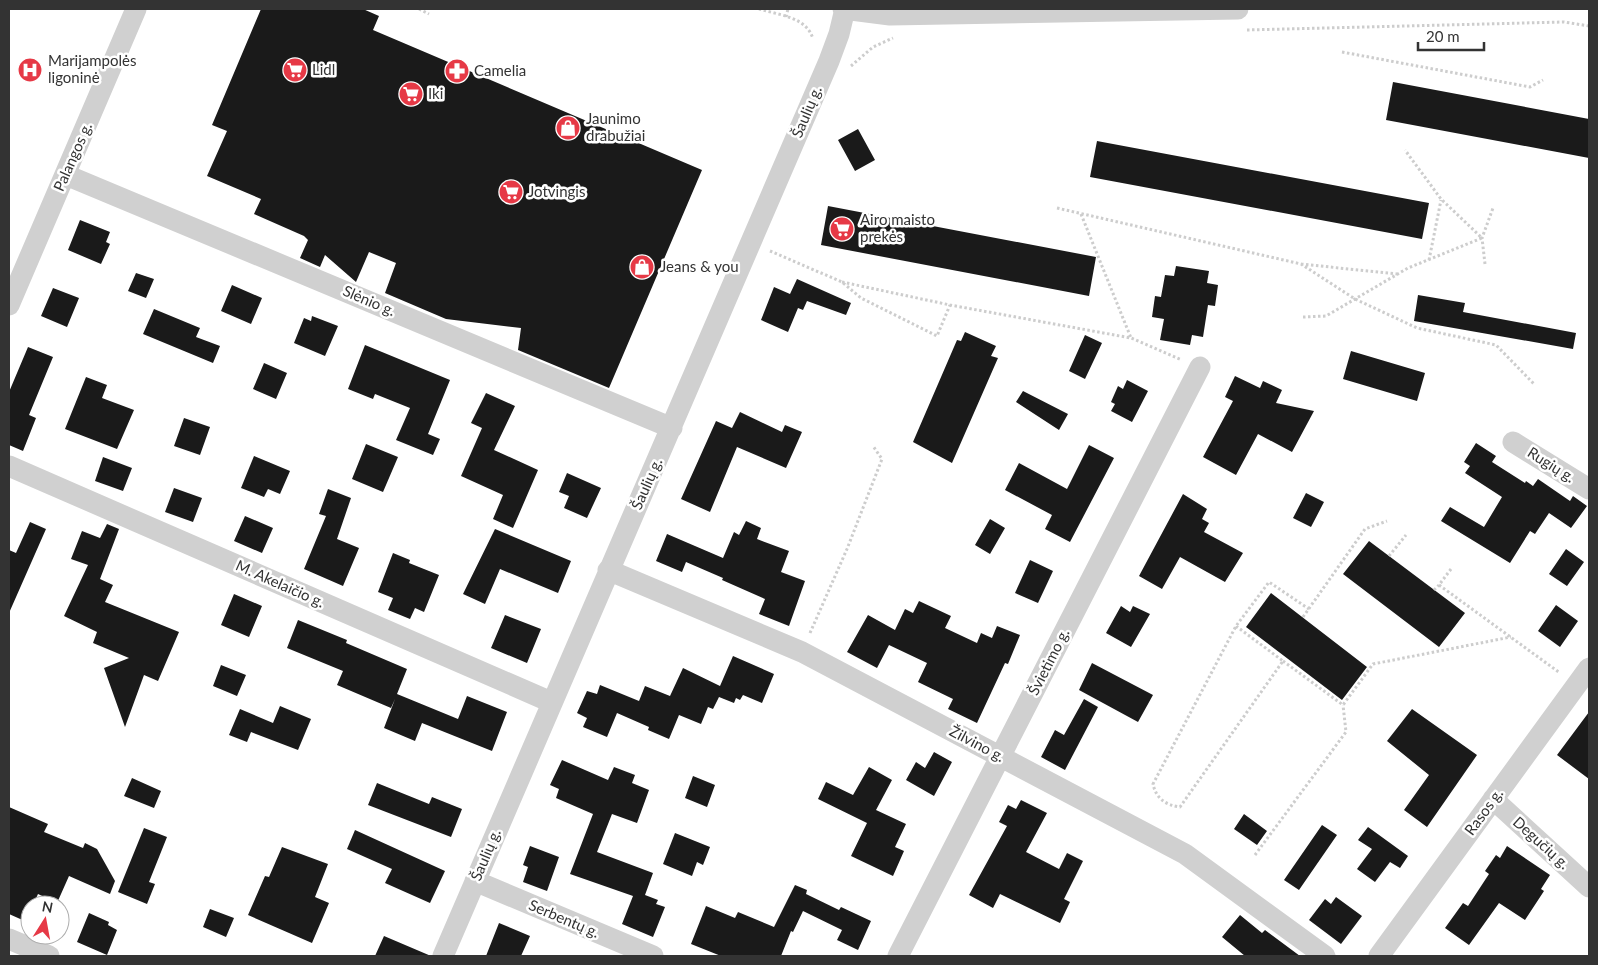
<svg xmlns="http://www.w3.org/2000/svg" width="1598" height="965" font-family="Lato,sans-serif">
<style>
.building{fill:#1a1a1a}
.lines{fill:none;stroke-linecap:round;stroke-linejoin:round}
.path{stroke:#cdcdcd;stroke-width:3;stroke-dasharray:2.5 2.5;stroke-linecap:butt}
.minor{stroke:#d0d0d0;stroke-width:21}
.labels{text-anchor:middle;stroke-width:5;stroke-linejoin:round;paint-order:stroke}
.poi-label{font-size:15px;fill:#333;stroke:#fff;text-anchor:start}
.street-label{font-size:15px;fill:#333;stroke:#fff}
</style>
<rect width="100%" height="100%" fill="#fff"/>
<!-- building -->
<path class="building" d="M 261,9 L 363,9 L 379,16 L 373,30 L 702,170 L 609,388 L 518,350 L 521,328 L 446,319 L 385,293 L 396,263 L 369,252 L 356,282 L 325,255 L 320,267 L 300,258 L 308,240 L 304,236 L 254,214 L 261,199 L 207,176 L 227,131 L 212,125 Z
M 1393,82 L 1589,119 L 1589,158 L 1386,120 Z
M 858,129 L 875,160 L 855,171 L 838,140 Z
M 1097,141 L 1429,203 L 1422,239 L 1090,177 Z
M 828,206 L 1096,257 L 1089,296 L 821,245 Z
M 80,220 L 110,232 L 106,242 L 110,244 L 101,264 L 68,250 Z
M 1176,266 L 1209,271 L 1207,283 L 1218,285 L 1215,306 L 1208,305 L 1203,337 L 1192,335 L 1190,345 L 1160,340 L 1164,319 L 1152,317 L 1155,296 L 1161,297 L 1165,275 L 1174,276 Z
M 136,273 L 154,279 L 146,298 L 128,291 Z
M 797,279 L 851,303 L 846,315 L 807,301 L 803,310 L 798,308 L 788,332 L 761,320 L 774,287 L 790,294 Z
M 232,285 L 262,298 L 251,324 L 221,311 Z
M 53,288 L 79,298 L 67,327 L 41,316 Z
M 1418,295 L 1465,303 L 1463,312 L 1576,333 L 1573,349 L 1414,321 Z
M 154,309 L 200,328 L 196,337 L 220,346 L 213,363 L 143,334 Z
M 312,316 L 338,326 L 325,356 L 294,343 L 304,318 L 311,321 Z
M 965,332 L 996,346 L 991,356 L 998,358 L 952,463 L 913,442 L 957,340 L 961,341 Z
M 1085,335 L 1102,343 L 1085,379 L 1069,371 Z
M 365,345 L 450,380 L 428,434 L 440,439 L 433,455 L 396,440 L 410,408 L 375,394 L 373,399 L 348,389 Z
M 28,347 L 53,357 L 29,415 L 36,418 L 23,451 L 9,445 L 9,392 Z
M 1351,351 L 1425,373 L 1417,401 L 1343,379 Z
M 264,363 L 287,373 L 276,399 L 253,389 Z
M 1235,376 L 1260,388 L 1263,381 L 1282,390 L 1276,403 L 1314,411 L 1292,452 L 1258,434 L 1236,475 L 1203,457 L 1233,401 L 1225,397 Z
M 86,377 L 107,385 L 102,398 L 134,410 L 117,449 L 65,429 Z
M 1127,380 L 1148,391 L 1132,422 L 1111,411 L 1115,404 L 1111,402 L 1118,386 L 1123,389 Z
M 1023,391 L 1068,414 L 1059,430 L 1016,402 Z
M 486,393 L 515,406 L 494,450 L 538,470 L 513,528 L 493,519 L 503,495 L 461,476 L 482,428 L 471,423 Z
M 740,412 L 782,432 L 785,425 L 802,432 L 786,468 L 737,447 L 710,512 L 681,499 L 716,421 L 732,428 Z
M 184,418 L 210,427 L 200,455 L 174,446 Z
M 1476,443 L 1496,456 L 1492,462 L 1525,483 L 1526,481 L 1533,486 L 1538,479 L 1570,501 L 1573,496 L 1587,506 L 1571,528 L 1549,513 L 1535,534 L 1530,531 L 1510,563 L 1441,521 L 1450,507 L 1484,527 L 1502,497 L 1465,473 L 1470,466 L 1464,462 Z
M 366,444 L 398,457 L 383,492 L 352,479 Z
M 1089,445 L 1114,458 L 1070,542 L 1045,529 L 1052,515 L 1005,490 L 1019,463 L 1067,489 Z
M 254,456 L 290,471 L 280,494 L 268,489 L 264,497 L 241,488 Z
M 103,457 L 132,468 L 123,491 L 95,481 Z
M 567,473 L 601,488 L 587,518 L 564,508 L 569,496 L 559,492 Z
M 174,488 L 202,498 L 193,522 L 165,512 Z
M 328,489 L 351,498 L 337,539 L 359,548 L 343,586 L 304,569 L 326,516 L 319,514 Z
M 1306,493 L 1324,502 L 1311,527 L 1293,518 Z
M 1183,494 L 1207,509 L 1202,519 L 1209,523 L 1204,532 L 1243,553 L 1225,582 L 1180,557 L 1162,589 L 1139,576 Z
M 245,516 L 273,528 L 262,553 L 234,541 Z
M 990,519 L 1005,528 L 990,554 L 975,545 Z
M 746,521 L 761,528 L 757,539 L 789,551 L 781,572 L 805,581 L 789,626 L 759,614 L 765,599 L 722,580 L 723,578 L 686,562 L 682,572 L 656,561 L 667,534 L 723,558 L 734,532 L 739,535 Z
M 30,522 L 46,529 L 9,613 L 9,550 L 16,553 Z
M 107,524 L 119,529 L 100,579 L 113,585 L 105,602 L 179,632 L 158,681 L 144,675 L 125,727 L 104,668 L 129,658 L 93,643 L 97,632 L 64,616 L 88,565 L 71,559 L 82,531 L 100,538 Z
M 495,529 L 571,561 L 558,593 L 500,569 L 485,604 L 463,594 Z
M 1369,541 L 1465,613 L 1439,647 L 1343,574 Z
M 1566,549 L 1584,562 L 1567,586 L 1549,574 Z
M 393,553 L 410,560 L 409,563 L 439,575 L 424,612 L 415,608 L 410,619 L 388,610 L 393,598 L 378,592 Z
M 1030,560 L 1053,571 L 1038,603 L 1015,593 Z
M 1271,593 L 1367,667 L 1342,700 L 1246,627 Z
M 234,594 L 262,606 L 249,637 L 221,625 Z
M 919,601 L 951,616 L 945,628 L 977,643 L 981,633 L 992,638 L 997,626 L 1020,635 L 1008,664 L 1005,663 L 977,723 L 948,709 L 953,699 L 918,682 L 927,663 L 889,645 L 877,668 L 847,652 L 868,615 L 895,630 L 905,609 L 913,613 Z
M 1556,605 L 1578,621 L 1560,647 L 1538,631 Z
M 1121,606 L 1130,612 L 1133,606 L 1150,614 L 1131,647 L 1106,633 Z
M 505,615 L 541,629 L 527,663 L 491,648 Z
M 298,620 L 347,640 L 346,643 L 407,669 L 397,694 L 458,719 L 467,696 L 507,712 L 492,751 L 422,723 L 415,741 L 384,728 L 395,699 L 391,708 L 337,685 L 343,671 L 287,648 Z
M 733,656 L 774,674 L 762,703 L 743,695 L 740,700 L 736,698 L 734,703 L 719,697 L 713,709 L 708,707 L 701,724 L 679,715 L 669,739 L 648,730 L 649,727 L 617,713 L 607,737 L 583,727 L 587,718 L 577,713 L 587,691 L 597,694 L 600,685 L 639,701 L 645,686 L 670,696 L 683,668 L 720,686 Z
M 1092,663 L 1153,695 L 1138,722 L 1079,690 Z
M 221,665 L 246,675 L 237,696 L 213,686 Z
M 1084,699 L 1098,707 L 1065,770 L 1041,757 L 1055,730 L 1064,735 Z
M 280,706 L 311,719 L 298,750 L 251,732 L 247,742 L 229,735 L 240,709 L 273,723 Z
M 1412,709 L 1477,755 L 1427,827 L 1404,810 L 1429,775 L 1387,741 Z
M 1589,712 L 1589,779 L 1557,755 Z
M 934,752 L 952,762 L 934,796 L 906,780 L 916,762 L 925,768 Z
M 562,760 L 608,780 L 614,767 L 635,775 L 632,783 L 649,790 L 637,823 L 612,814 L 597,852 L 653,873 L 645,895 L 658,900 L 656,904 L 665,907 L 653,937 L 622,924 L 633,896 L 570,874 L 593,814 L 556,798 L 559,789 L 550,785 Z
M 869,767 L 892,780 L 876,810 L 906,824 L 895,847 L 904,851 L 893,876 L 851,856 L 867,823 L 818,799 L 826,782 L 853,795 Z
M 693,776 L 715,785 L 707,807 L 685,798 Z
M 132,778 L 161,791 L 154,808 L 124,796 Z
M 377,783 L 429,804 L 432,797 L 462,809 L 451,837 L 368,805 Z
M 1021,800 L 1047,813 L 1026,852 L 1059,869 L 1067,853 L 1083,861 L 1064,899 L 1070,902 L 1060,923 L 1000,894 L 993,908 L 969,895 L 1007,826 L 999,822 L 1008,805 L 1016,809 Z
M 9,807 L 48,824 L 44,832 L 83,848 L 85,843 L 97,849 L 115,881 L 110,894 L 69,876 L 57,903 L 38,894 L 33,905 L 30,905 L 27,922 L 9,914 Z
M 1244,814 L 1267,831 L 1257,845 L 1234,829 Z
M 1322,825 L 1337,835 L 1299,890 L 1284,880 Z
M 1368,827 L 1408,856 L 1400,868 L 1390,862 L 1375,882 L 1357,869 L 1372,849 L 1358,840 Z
M 144,828 L 167,837 L 149,882 L 155,884 L 147,904 L 118,892 Z
M 355,830 L 445,871 L 430,903 L 385,883 L 392,869 L 347,849 Z
M 675,833 L 710,847 L 703,865 L 697,862 L 692,876 L 663,864 Z
M 530,846 L 559,857 L 547,891 L 523,882 L 528,867 L 523,865 Z
M 1507,846 L 1550,875 L 1541,889 L 1544,891 L 1525,920 L 1499,903 L 1469,945 L 1445,928 L 1463,903 L 1468,906 L 1489,874 L 1485,871 L 1496,855 L 1500,858 Z
M 282,847 L 328,864 L 315,897 L 329,903 L 312,943 L 248,915 L 265,876 L 269,877 Z
M 795,885 L 807,890 L 806,894 L 839,910 L 841,907 L 871,921 L 858,950 L 837,940 L 842,930 L 803,911 L 793,932 L 791,931 L 781,956 L 721,956 L 691,944 L 706,906 L 735,918 L 738,912 L 774,927 Z
M 1336,897 L 1362,916 L 1341,944 L 1309,920 L 1325,899 L 1331,904 Z
M 210,909 L 234,918 L 226,937 L 203,927 Z
M 89,913 L 109,922 L 108,925 L 117,930 L 107,955 L 77,942 Z
M 1240,915 L 1262,933 L 1265,930 L 1300,956 L 1245,956 L 1222,937 Z
M 499,923 L 530,936 L 521,956 L 486,956 Z
M 384,936 L 431,956 L 375,956 Z"/>
<g class="lines">
<!-- path -->
<path class="path" d="M 419,9 L 429,14
M 759,9 C 779,15 807,17 813,39
M 786,17 L 788,9
M 1247,30 L 1564,22 L 1589,26
M 1342,52 L 1530,87 L 1543,80
M 851,66 L 873,47 L 893,38
M 1057,208 L 1301,264 L 1355,299 L 1417,328 L 1496,345 L 1534,384
M 1081,214 L 1131,338
M 770,251 L 842,282 L 861,298 L 937,336 L 950,305
M 1429,260 L 1441,200
M 1301,264 L 1397,274
M 1485,264 L 1482,238 L 1493,208
M 842,282 L 950,305 L 1131,338 L 1182,360
M 1303,317 L 1326,316 L 1408,268 L 1482,238 L 1441,199 L 1405,150
M 1389,556 L 1406,535
M 1451,569 L 1439,585 L 1560,673
M 1434,590 L 1439,585
M 1303,617 L 1365,529 L 1387,521
M 1236,626 L 1283,661 L 1180,807 C 1165,805 1156,798 1153,784 L 1236,626 L 1269,582 L 1309,609
M 810,633 L 847,549 L 882,459 L 873,446
M 1283,661 L 1343,705 L 1373,664 L 1511,637
M 1255,855 L 1346,732 L 1343,705"/>
<!-- minor -->
<path class="minor" d="M 843,9 L 890,15 L 1238,9
M 66,175 L 672,428
M 9,305 L 136,9
M 1513,442 L 1589,489
M 9,466 L 551,702
M 608,570 L 802,652 L 1185,854 L 1325,956
M 1493,799 L 1589,887
M 475,881 L 653,956
M 9,939 L 49,956
M 443,956 L 829,61 L 839,34 L 845,9
M 898,956 L 1200,367
M 1379,956 L 1589,668"/>
</g>
<!-- icons -->
<defs>
<symbol id="hospital-disc" viewBox="-11 -11 22 22"><circle r="9.5" fill="#e63946" stroke="#fff"/><path d="M-5-5h3v3.5h4V-5h3V5h-3V1.5h-4V5h-3Z" fill="#fff"/></symbol>
<symbol id="supermarket-disc" viewBox="-11 -11 22 22"><circle r="9.5" fill="#e63946" stroke="#fff"/><path d="M-6-5.5h2.5l.6 2H6L4.5 2H-2.5L-4.4-4H-6ZM-1.5 3.2a1.3 1.3 0 1 0 .1 0ZM3 3.2a1.3 1.3 0 1 0 .1 0Z" fill="#fff"/></symbol>
<symbol id="pharmacy-disc" viewBox="-11 -11 22 22"><circle r="9.5" fill="#e63946" stroke="#fff"/><path d="M-2-6h4v4h4v4h-4v4h-4v-4h-4v-4h4Z" fill="#fff"/></symbol>
<symbol id="shop-disc" viewBox="-11 -11 22 22"><circle r="9.5" fill="#e63946" stroke="#fff"/><path d="M-5-2.5h2.3a2.7 3.5 0 0 1 5.4 0H5L5.5 6h-11ZM-1.5-2.5h3a1.5 2.3 0 0 0-3 0Z" fill="#fff"/></symbol>
</defs>
<g fill-rule="evenodd">
<use href="#hospital-disc" x="16" y="56" width="28" height="28"/>
<use href="#supermarket-disc" x="281" y="56" width="28" height="28"/>
<use href="#pharmacy-disc" x="443" y="57" width="28" height="28"/>
<use href="#supermarket-disc" x="397" y="80" width="28" height="28"/>
<use href="#shop-disc" x="554" y="114" width="28" height="28"/>
<use href="#supermarket-disc" x="497" y="178" width="28" height="28"/>
<use href="#supermarket-disc" x="828" y="215" width="28" height="28"/>
<use href="#shop-disc" x="628" y="253" width="28" height="28"/>
</g>
<g class="labels">
<!-- poi labels -->
<g class="poi-label">
<text x="48" y="66">Marijampolės<tspan x="48" dy="17">ligoninė</tspan></text>
<text x="312" y="75">Lidl</text>
<text x="474" y="76">Camelia</text>
<text x="428" y="99">Iki</text>
<text x="586" y="124">Jaunimo<tspan x="586" dy="17">drabužiai</tspan></text>
<text x="528" y="197">Jotvingis</text>
<text x="860" y="225">Airo maisto<tspan x="860" dy="17">prekės</tspan></text>
<text x="660" y="272">Jeans &amp; you</text>
</g>
<!-- street labels -->
<g class="street-label">
<text transform="translate(807 112) rotate(-67)" y="5">Šaulių g.</text>
<text transform="translate(73 157) rotate(-66)" y="5">Palangos g.</text>
<text transform="translate(369 301) rotate(23)" y="5">Slėnio g.</text>
<text transform="translate(1551 465) rotate(32)" y="5">Rugių g.</text>
<text transform="translate(647 484) rotate(-66)" y="5">Šaulių g.</text>
<text transform="translate(280 584) rotate(24)" y="5">M. Akelaičio g.</text>
<text transform="translate(1049 662) rotate(-63)" y="5">Švietimo g.</text>
<text transform="translate(977 744) rotate(28)" y="5">Žilvino g.</text>
<text transform="translate(1484 812) rotate(-54)" y="5">Rasos g.</text>
<text transform="translate(1541 843) rotate(42)" y="5">Degučių g.</text>
<text transform="translate(486 855) rotate(-67)" y="5">Šaulių g.</text>
<text transform="translate(564 919) rotate(23)" y="5">Serbentų g.</text>
</g>
</g>
<!-- border -->
<rect width="1598" height="965" fill="none" stroke="#333333" stroke-width="20"/>
<!-- north arrow -->
<g transform="translate(45 920) rotate(11)"><circle r="24" fill="#ffffff" stroke="#adadad"/>
<path d="M0-4L9 19L0 12L-9 19Z" fill="#e63946"/>
<text y="-8" font-size="14" font-weight="bold" text-anchor="middle" fill="#333333">N</text>
</g>
<!-- scale -->
<path d="M1418 42v8h66v-8" fill="none" stroke="#333333" stroke-width="2.5"/>
<text x="1426" y="42" font-size="15" fill="#333333" stroke="#ffffff" stroke-width="4" paint-order="stroke">20 m</text>
</svg>
